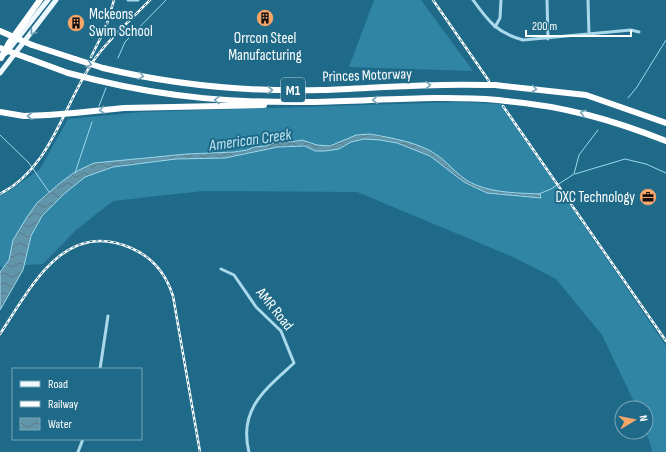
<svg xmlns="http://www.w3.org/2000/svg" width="666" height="452" font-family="'Sofia Sans Condensed',sans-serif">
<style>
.grass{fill:#3084a4}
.water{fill:url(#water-waves);stroke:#9dd8ec}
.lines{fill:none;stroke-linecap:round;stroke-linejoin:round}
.stream{stroke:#9dd8ec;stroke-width:1}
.minor{stroke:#a9d9eb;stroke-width:3}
.primary{stroke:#edf9fe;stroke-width:5}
.motorway{stroke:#fff;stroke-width:6}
.rail-casing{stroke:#fff;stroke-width:2.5}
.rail{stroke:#1f6a88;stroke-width:1;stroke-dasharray:3;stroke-linecap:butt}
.motorway-bridge{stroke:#fff;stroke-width:6}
.oneway{stroke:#679cb1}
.oneway2{stroke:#79a6b8}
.labels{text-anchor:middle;stroke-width:4;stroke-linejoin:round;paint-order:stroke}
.shield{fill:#1f6a88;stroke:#bcd2db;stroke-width:1}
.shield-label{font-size:14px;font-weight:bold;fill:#fff}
.poi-label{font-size:15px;fill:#fff;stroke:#1f6a88;text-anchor:start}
.street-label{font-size:15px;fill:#fff;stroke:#1f6a88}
.water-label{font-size:16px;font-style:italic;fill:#bce5f3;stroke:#1f6a88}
</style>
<defs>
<pattern id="water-waves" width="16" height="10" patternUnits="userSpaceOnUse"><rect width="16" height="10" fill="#6195a9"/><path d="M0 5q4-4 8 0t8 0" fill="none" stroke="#5a7b88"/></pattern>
</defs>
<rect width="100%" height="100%" fill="#1f6a88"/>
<!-- grass -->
<path class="grass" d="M 374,0 L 421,0 L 473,71 L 349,67 Z
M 459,102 L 501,104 L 666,346 L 666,452 L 652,452 L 651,446 L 646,432 L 646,408 L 637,408 L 602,335 L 556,279 L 513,257 L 357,192 L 203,191 L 113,201 L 76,230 L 43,264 L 0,267 L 0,196 L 9,191 L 40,169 L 68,119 L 141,112 Z"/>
<!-- water -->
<path class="water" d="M 370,134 C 391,138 419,142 437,155 C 451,165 460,179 476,185 C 496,193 519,193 540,194 L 541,198 L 487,193 L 464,182 L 430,156 L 397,143 L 380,140 L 364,139 L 351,142 L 339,149 L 325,151 L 315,151 L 305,146 L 278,147 L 225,158 L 176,159 L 113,167 L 85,177 L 64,194 L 42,216 L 31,236 L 23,270 L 0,310 L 0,272 L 9,260 L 13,240 L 27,217 L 37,203 L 60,183 L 75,172 L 94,163 L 187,154 L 234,152 L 247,150 L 254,147 L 266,146 L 278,141 L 286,140 L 291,142 L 302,140 L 317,145 L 330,146 L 356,135 Z"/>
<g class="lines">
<!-- stream -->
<path class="stream" d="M 118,58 L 125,42 L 166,0
M 628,98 L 637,87 L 666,40
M 99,106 L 106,88
M 0,135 L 29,163 L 49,192
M 75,173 L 92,122
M 575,174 L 625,159 L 646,164 L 666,173
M 539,194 L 551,189 L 574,174 L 579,155 L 598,130"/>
<!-- minor -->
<path class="minor" d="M 128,0 L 138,0
M 473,0 C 488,21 497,33 523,40 L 631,30 L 639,32
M 547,0 L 548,39
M 588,0 L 589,35
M 495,27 L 500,18 L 501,0
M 221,269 L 234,275 L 256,307 L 281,331 L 294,363 C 266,389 238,409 249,452
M 100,369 L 108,316
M 78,452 L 83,439"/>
<!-- primary -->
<path class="primary" d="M 6,53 L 48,0
M 0,73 L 56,0"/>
<!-- motorway -->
<path class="motorway" d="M 32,45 L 75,59
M 1,58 L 9,43 L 40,0
M 30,59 L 68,73
M 103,68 C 174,85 248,92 322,90 C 376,88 431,83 485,85
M 96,80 C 170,98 237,103 313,102 C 375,101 437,95 498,100
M 495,85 L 586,95 L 666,123
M 506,101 C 564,106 613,120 666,141
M 0,112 L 24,116 L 48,115
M 74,113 L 124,108 L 264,105"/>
<defs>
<path id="rail" d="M 433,0 L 489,81
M 91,57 L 106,27 L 114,0
M 503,106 L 666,341
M 0,194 C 52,167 63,105 94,60 C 109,38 132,19 150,0
M 0,334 C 30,289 64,218 131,248 C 152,257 166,274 173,296 L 200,452"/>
</defs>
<!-- rail casing -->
<use href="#rail" class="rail-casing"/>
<!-- rail -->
<use href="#rail" class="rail"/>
<!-- motorway-bridge -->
<path class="motorway-bridge" d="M 0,31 L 32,45
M 0,48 L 30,59
M 75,59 L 103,68
M 68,73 L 96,80
M 485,85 L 495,85
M 498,100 L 506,101
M 48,115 L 74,113"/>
</g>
<!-- one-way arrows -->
<defs><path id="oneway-chevron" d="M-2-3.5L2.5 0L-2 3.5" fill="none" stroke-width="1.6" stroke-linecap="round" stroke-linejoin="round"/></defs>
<use class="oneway" href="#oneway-chevron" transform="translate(33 32) rotate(127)"/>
<g class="oneway2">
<use href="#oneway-chevron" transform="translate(89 64) rotate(18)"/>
<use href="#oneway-chevron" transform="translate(141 76) rotate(11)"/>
<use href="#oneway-chevron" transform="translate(428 85) rotate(-3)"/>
<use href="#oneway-chevron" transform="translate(534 89) rotate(7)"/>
<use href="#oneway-chevron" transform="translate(270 90)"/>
<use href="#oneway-chevron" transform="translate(217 100) rotate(-178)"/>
<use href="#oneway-chevron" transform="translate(375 100) rotate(178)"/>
<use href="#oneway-chevron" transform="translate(102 110) rotate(174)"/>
<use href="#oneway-chevron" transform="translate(583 113) rotate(-165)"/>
<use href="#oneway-chevron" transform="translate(30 116) rotate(180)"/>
</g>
<!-- icons -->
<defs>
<symbol id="building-disc" viewBox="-11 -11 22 22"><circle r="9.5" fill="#f9a669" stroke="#1f6a88"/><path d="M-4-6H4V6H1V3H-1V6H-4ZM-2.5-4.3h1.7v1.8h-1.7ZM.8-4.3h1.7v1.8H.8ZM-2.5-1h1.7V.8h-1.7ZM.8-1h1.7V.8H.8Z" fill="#111"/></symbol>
<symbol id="office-disc" viewBox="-11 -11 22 22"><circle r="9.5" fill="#f9a669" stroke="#1f6a88"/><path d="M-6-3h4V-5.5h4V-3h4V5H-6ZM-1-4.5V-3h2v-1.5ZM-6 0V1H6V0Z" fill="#111"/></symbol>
</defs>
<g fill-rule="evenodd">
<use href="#building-disc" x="255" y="8" width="20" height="20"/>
<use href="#building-disc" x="66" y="13" width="20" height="20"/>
<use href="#office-disc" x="638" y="187" width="20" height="20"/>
</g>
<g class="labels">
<!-- shield labels -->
<rect class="shield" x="281" y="78" width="24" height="24" rx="3"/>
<g class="shield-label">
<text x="293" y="95">M1</text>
</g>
<!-- poi labels -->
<g class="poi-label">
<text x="89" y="19">Mckeons<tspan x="89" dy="17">Swim School</tspan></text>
<text x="265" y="43" text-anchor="middle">Orrcon Steel<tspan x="265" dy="17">Manufacturing</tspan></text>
<text x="635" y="202" text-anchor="end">DXC Technology</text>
</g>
<!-- street labels -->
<g class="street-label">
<text transform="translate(367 75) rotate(-2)" y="5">Princes Motorway</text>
<text transform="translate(275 309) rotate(51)" y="5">AMR Road</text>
</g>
<!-- water labels -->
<g class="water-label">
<text transform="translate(250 139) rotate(-8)" y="6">American Creek</text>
</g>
</g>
<!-- legend -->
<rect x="12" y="368" width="130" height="72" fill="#1f6a88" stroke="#79a6b8"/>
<rect x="20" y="381" width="20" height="6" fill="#edf9fe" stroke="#79a6b8"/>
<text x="48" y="388" font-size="12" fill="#ffffff">Road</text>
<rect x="20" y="401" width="20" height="6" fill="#ffffff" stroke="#79a6b8"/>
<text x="48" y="408" font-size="12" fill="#ffffff">Railway</text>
<rect x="20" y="418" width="20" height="12" fill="url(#water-waves)" stroke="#79a6b8"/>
<text x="48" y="428" font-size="12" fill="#ffffff">Water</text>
<!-- north arrow -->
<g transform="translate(634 420) rotate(80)"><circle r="19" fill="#1f6a88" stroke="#79a6b8"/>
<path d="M0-3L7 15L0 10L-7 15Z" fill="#f9a669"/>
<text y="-6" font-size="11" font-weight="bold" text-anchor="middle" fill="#ffffff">N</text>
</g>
<!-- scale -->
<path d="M526 30v6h105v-6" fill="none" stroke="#ffffff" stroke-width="2"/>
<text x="532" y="30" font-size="12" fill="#ffffff" stroke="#1f6a88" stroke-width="3" paint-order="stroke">200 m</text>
</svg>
